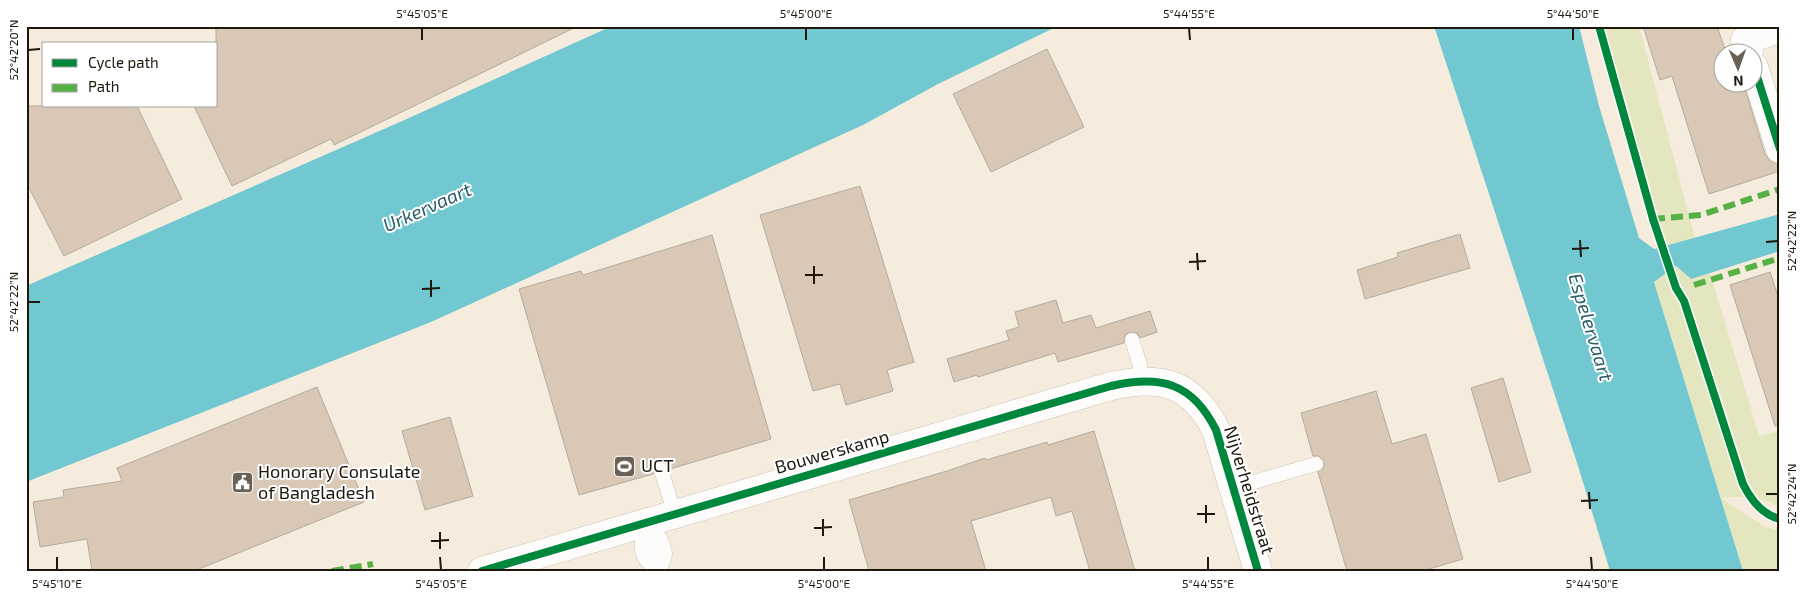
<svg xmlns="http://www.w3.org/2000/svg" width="1806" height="597" font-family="'Exo 2',sans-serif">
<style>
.green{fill:#e4e6bf}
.water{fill:#72c8d0}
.pier{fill:#f5ecde}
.building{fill:#d9c8b6;stroke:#b4aba0}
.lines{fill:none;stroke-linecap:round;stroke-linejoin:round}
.service-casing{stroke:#ccc3b8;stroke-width:15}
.minor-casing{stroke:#ccc3b8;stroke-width:29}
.service{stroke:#fefcfa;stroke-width:14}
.minor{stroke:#fefcfa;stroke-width:28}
.quiet{stroke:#55b144;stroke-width:6;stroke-dasharray:12 6;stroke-linecap:butt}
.cycleway-casing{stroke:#fff;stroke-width:11}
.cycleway{stroke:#00873e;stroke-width:8}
.ticks{fill:none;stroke:#1f170c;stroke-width:2}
.labels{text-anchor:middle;stroke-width:4;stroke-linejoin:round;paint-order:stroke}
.street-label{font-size:18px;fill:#1f170c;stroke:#fff}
.poi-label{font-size:18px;fill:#1f170c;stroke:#fff;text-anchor:start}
.water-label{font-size:19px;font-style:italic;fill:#2a5d65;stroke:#fff}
.neatline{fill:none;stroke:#1f170c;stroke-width:2}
.ticks-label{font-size:12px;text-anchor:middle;fill:#1f170c}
</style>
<rect width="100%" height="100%" fill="#f5ecde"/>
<!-- green -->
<path class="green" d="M 1596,26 L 1639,26 L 1695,238 L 1663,247 Z
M 1676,266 L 1691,279 L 1710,273 L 1759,436 L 1780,431 L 1780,507 L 1753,496 L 1721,498 L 1765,527 L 1780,531 L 1780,571 L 1743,571 L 1654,282 Z"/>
<!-- water -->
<path class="water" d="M 612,26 L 1058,26 L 938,84 L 863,125 L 431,322 L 26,482 L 26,286 L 400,122 Z
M 1434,26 L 1579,26 L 1599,106 L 1639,238 L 1654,249 L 1780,214 L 1780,251 L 1691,279 L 1676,266 L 1654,282 L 1743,571 L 1610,571 L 1579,469 Z"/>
<!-- pier -->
<path class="pier" d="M 1667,243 L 1675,270 L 1667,276 L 1657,246 Z"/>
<!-- building -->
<path class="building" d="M 216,26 L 578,26 L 334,145 L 331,139 L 232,186 L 194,106 L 216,106 Z
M 1643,26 L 1717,26 L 1726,52 L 1724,52 L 1724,82 L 1743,82 L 1765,154 L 1770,161 L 1780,164 L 1780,171 L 1709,194 L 1672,76 L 1660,80 Z
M 1047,49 L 1084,127 L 991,172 L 953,94 Z
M 26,106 L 137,106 L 182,199 L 64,256 L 26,182 Z
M 860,186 L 914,362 L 887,370 L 893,391 L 846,405 L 840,384 L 813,391 L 760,215 Z
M 1460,234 L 1470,268 L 1365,299 L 1357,270 L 1398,257 L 1397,253 Z
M 712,235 L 771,439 L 670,469 L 666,463 L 659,462 L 653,468 L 653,474 L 579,495 L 519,289 L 581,271 L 583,275 Z
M 1770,272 L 1780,302 L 1780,425 L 1775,426 L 1730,285 Z
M 1056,300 L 1063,323 L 1091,315 L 1096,328 L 1150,311 L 1157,332 L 1140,338 L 1137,333 L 1130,332 L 1125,335 L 1124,343 L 1058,362 L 1055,353 L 978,377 L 977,375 L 954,382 L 947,359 L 1009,340 L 1006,331 L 1019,327 L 1015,312 Z
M 1503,378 L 1531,472 L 1499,482 L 1471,388 Z
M 317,387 L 364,502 L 194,571 L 92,571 L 87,539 L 40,547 L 33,502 L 64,497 L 63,490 L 122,481 L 117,468 Z
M 1376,391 L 1392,444 L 1426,434 L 1463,559 L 1422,571 L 1347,571 L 1318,472 L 1324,467 L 1324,461 L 1319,456 L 1313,456 L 1301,413 Z
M 450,417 L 473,496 L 425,510 L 402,431 Z
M 1094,431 L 1135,571 L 1090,571 L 1072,511 L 1056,516 L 1051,497 L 971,521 L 986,571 L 869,571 L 849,500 L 947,471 L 985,458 L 986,460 L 1047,442 L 1048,445 Z"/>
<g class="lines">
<defs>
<path id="service" d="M 1132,340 L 1140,365 L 1140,381
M 661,470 L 675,514
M 1233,488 L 1316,464"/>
<path id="minor" d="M 1749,52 L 1745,40 L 1780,29
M 1754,67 L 1780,149
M 650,539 L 655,543 L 658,554 L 656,560 C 649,555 647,547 650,539 Z
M 482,571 L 1111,386 C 1160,375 1192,382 1216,430 L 1258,571"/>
</defs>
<!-- service casing -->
<use href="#service" class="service-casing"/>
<!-- minor casing -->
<use href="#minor" class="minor-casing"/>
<!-- service -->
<use href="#service" class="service"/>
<!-- minor -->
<use href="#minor" class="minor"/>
<!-- quiet -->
<path class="quiet" d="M 1653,219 L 1701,215 L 1780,189
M 1694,285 L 1780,258
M 332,571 L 373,564"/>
<defs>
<path id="cycleway" d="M 1599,26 L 1653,219 L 1676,288 L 1684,301 L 1743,484 C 1751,500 1762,515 1780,519
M 1754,67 L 1780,149
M 482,571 L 1111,386 C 1160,375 1192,382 1216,430 L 1258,571"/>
</defs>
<!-- cycleway casing -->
<use href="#cycleway" class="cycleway-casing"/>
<!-- cycleway -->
<use href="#cycleway" class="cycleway"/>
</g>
<!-- ticks -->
<path class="ticks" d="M 422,28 L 422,40M 806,28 L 806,40M 1189,28 L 1190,40M 1573,28 L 1573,40M 28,50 L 40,49M 1580,240 L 1581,257M 1766,242 L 1778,241M 1572,249 L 1589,248M 1197,253 L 1198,270M 1189,262 L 1206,261M 814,266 L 814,284M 805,275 L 823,275M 431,280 L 431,297M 422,289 L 440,288M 28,302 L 40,302M 1589,492 L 1590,509M 1766,494 L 1778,494M 1581,501 L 1598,500M 1206,505 L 1206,523M 1197,514 L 1215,514M 823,519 L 823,536M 814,528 L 832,527M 440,532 L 440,549M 431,541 L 449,540M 57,557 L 57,570M 440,557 L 441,570M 824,557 L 824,570M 1208,557 L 1208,570M 1591,557 L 1592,570"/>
<!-- icons -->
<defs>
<symbol id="stadium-square" viewBox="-11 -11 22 22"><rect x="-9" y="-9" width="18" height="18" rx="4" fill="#6a6256" stroke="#fff"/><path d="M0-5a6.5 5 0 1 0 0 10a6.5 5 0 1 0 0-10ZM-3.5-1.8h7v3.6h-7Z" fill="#fff"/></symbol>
<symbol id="civic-square" viewBox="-11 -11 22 22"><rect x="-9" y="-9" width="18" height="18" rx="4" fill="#6a6256" stroke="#fff"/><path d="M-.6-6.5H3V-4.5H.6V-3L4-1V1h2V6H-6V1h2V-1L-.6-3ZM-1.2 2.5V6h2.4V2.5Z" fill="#fff"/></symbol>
</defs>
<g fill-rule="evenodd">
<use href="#stadium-square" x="612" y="454" width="25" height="25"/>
<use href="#civic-square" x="230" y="470" width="25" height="25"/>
</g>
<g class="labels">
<!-- street labels -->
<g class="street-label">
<text transform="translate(832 452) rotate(-16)" y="6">Bouwerskamp</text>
<text transform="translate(1249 490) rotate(73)" y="6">Nijverheidstraat</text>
</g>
<!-- poi labels -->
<g class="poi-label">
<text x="641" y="472">UCT</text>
<text x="258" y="478">Honorary Consulate<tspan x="258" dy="21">of Bangladesh</tspan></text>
</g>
<!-- water labels -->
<g class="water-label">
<text transform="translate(427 207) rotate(-24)" y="7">Urkervaart</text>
<text transform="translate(1591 327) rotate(73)" y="7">Espelervaart</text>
</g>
</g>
<!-- border -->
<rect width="1806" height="597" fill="none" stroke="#ffffff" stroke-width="55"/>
<!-- legend -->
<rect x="42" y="42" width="175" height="65" fill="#ffffff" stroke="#a5a29e"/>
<rect x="52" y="59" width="25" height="8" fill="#00873e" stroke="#a5a29e"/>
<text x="88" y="68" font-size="15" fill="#1f170c">Cycle path</text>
<rect x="52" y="84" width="25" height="8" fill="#55b144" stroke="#a5a29e"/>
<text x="88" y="92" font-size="15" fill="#1f170c">Path</text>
<!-- north arrow -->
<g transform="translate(1738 68) rotate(178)"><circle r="24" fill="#ffffff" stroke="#a5a29e"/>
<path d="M0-4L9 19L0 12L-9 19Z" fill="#6a6256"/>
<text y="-8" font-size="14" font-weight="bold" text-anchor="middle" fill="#1f170c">N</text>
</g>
<rect x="28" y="28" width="1750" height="542" class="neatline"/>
<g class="ticks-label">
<text x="422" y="18">5°45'05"E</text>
<text x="806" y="18">5°45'00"E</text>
<text x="1189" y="18">5°44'55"E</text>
<text x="1573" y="18">5°44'50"E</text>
<text transform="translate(14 50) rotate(-90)" y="4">52°42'20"N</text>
<text transform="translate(1792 241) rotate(-90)" y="4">52°42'22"N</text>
<text transform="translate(14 302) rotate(-90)" y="4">52°42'22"N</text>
<text transform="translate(1792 494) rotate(-90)" y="4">52°42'24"N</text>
<text x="57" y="588">5°45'10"E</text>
<text x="441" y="588">5°45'05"E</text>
<text x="824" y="588">5°45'00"E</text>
<text x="1208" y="588">5°44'55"E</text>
<text x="1592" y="588">5°44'50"E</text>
</g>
</svg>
